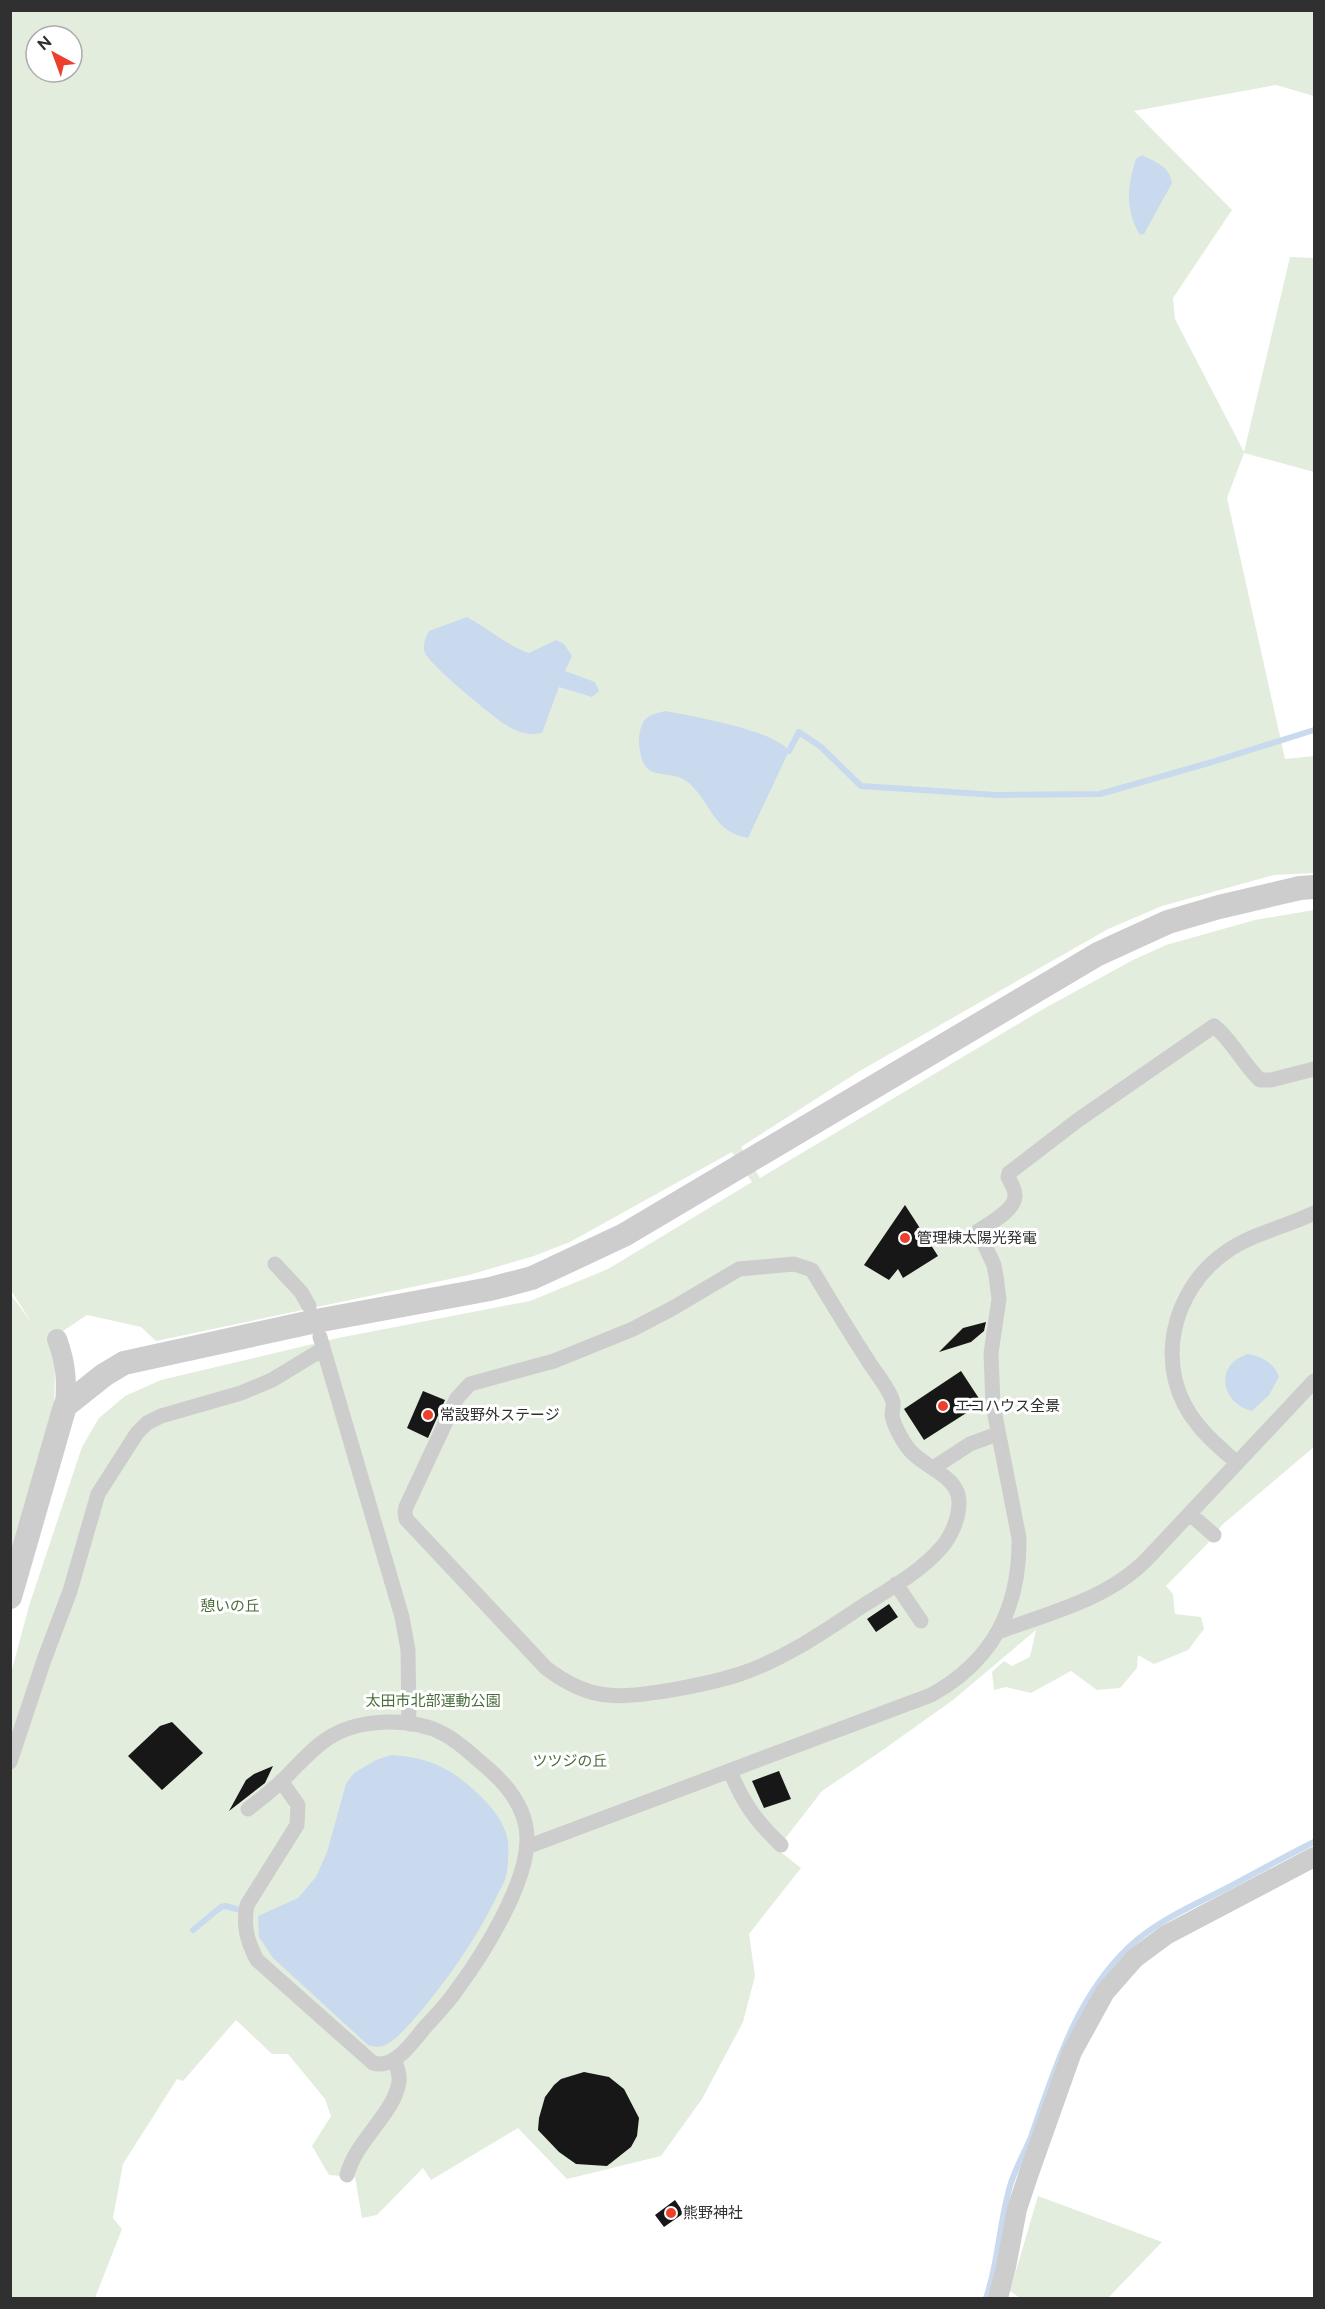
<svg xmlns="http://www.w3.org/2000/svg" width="1325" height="2309" font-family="Raleway,'Noto Sans JP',sans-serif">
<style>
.green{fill:#e3edde;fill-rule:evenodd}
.water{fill:#c9d9ee}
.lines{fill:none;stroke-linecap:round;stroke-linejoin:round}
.stream{stroke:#c9d9ee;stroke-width:6}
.building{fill:#171717}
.pedestrian{stroke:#cdcdcd;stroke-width:15}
.minor{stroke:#cdcdcd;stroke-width:20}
.tertiary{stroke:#cdcdcd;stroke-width:24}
.poi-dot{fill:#ec402d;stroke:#fff;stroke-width:2}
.labels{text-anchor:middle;stroke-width:6;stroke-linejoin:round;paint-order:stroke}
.poi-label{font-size:15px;fill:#303030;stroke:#fff;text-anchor:start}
.park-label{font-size:15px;fill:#4a6e3b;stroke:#fff}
</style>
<rect width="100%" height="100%" fill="#fff"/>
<!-- green -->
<path class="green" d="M 11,11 L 1314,11 L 1314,96 L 1276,85 L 1134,111 L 1232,210 L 1173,298 L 1175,319 L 1244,452 L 1290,257 L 1314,258 L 1314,472 L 1244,453 L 1227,498 L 1285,759 L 1314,756 L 1314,873 L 1274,875 L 1162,906 L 1108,929 L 858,1072 L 741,1147 L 760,1178 L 1045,1008 L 1133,960 L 1166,945 L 1255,920 L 1314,910 L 1314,1447 L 1222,1525 L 1209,1542 L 1166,1586 L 1173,1594 L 1175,1614 L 1201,1617 L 1204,1629 L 1188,1650 L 1154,1664 L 1138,1655 L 1137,1668 L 1120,1688 L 1097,1690 L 1071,1671 L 1031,1693 L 1006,1687 L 994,1690 L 992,1672 L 1004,1661 L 1012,1666 L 1030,1657 L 1036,1630 L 953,1700 L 880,1752 L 822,1791 L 777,1849 L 801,1868 L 749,1934 L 755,1976 L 743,2022 L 702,2099 L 661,2156 L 567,2179 L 518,2128 L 431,2180 L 423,2168 L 377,2215 L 362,2218 L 355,2177 L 329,2175 L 312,2146 L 331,2116 L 325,2099 L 288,2054 L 272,2054 L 236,2020 L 183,2081 L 177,2079 L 123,2164 L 113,2218 L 122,2229 L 95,2298 L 11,2298 L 11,1673 L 29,1606 L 82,1447 L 99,1418 L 125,1396 L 161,1380 L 338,1338 L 530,1301 L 608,1269 L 752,1182 L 732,1152 L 570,1242 L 534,1256 L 469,1275 L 156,1341 L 141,1327 L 87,1315 L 63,1331 L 55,1362 L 54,1429 L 11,1579 L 11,1295 L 32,1323 L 10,1289 ZM 36,36 L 72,36 L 72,72 L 36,72 Z
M 1038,2196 L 1162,2242 L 1108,2298 L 1020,2298 L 1010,2291 Z"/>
<!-- water -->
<path class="water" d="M 1142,155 C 1155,162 1170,166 1172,183 L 1144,234 L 1140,235 C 1125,210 1127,186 1136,159 Z
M 467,617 C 488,629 507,645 529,653 L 556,640 L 564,644 L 572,656 L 565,671 L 595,682 L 599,691 L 592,697 L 559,687 L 542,733 C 529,736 517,732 506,725 C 493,717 430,665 425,653 C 422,645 426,637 429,631 Z
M 665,711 C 692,716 774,730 789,751 L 748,838 C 712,831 713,805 689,783 C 671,767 645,785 640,751 C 639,744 638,739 640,732 C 643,716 650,715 665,711 Z
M 1248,1354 C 1262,1357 1275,1363 1279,1377 L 1269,1395 L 1252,1411 C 1220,1403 1214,1364 1248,1354 Z
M 391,1755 C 424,1757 448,1766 473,1789 C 488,1803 504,1819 508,1841 C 509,1850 508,1868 506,1877 C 504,1884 499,1891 496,1898 C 476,1939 450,1976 421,2011 C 411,2022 401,2035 389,2043 C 382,2048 375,2047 368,2045 L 273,1958 L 259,1937 L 258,1916 L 298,1898 L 316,1877 L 327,1852 L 346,1784 L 354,1773 L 376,1760 Z"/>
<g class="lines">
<!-- stream -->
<path class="stream" d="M 789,751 L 799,732 L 821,747 L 861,786 L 997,795 L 1100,794 L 1212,762 L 1314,730
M 193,1930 L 221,1907 L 225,1906 L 241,1910
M 986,2298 C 999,2262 999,2221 1011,2183 C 1016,2167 1025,2152 1031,2137 C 1055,2069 1075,1999 1128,1948 C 1155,1922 1192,1906 1225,1889 C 1255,1873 1284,1857 1314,1842"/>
</g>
<!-- building -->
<path class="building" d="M 905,1205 L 938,1256 L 903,1278 L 898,1269 L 889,1280 L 864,1265 Z
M 986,1322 L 984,1331 L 971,1342 L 939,1352 L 963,1328 Z
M 961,1371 L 982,1403 L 924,1440 L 904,1409 Z
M 423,1391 L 445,1400 L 428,1438 L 407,1428 Z
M 889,1604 L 898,1617 L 876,1632 L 867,1619 Z
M 172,1722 L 203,1753 L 162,1790 L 128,1756 L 160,1726 Z
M 273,1766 L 265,1783 L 229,1811 L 246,1780 L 254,1774 Z
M 779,1771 L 791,1799 L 764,1808 L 752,1781 Z
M 584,2072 L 609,2077 L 624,2089 L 639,2118 L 637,2136 L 631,2147 L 607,2166 L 576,2164 L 559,2152 L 538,2130 L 539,2118 L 545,2097 L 554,2085 L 561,2079 Z
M 675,2200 L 684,2213 L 664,2227 L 655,2215 Z"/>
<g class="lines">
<!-- pedestrian -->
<path class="pedestrian" d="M 275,1264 L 301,1292 L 309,1306
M 794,1264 L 812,1270 C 830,1300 848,1330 867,1359 C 874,1371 890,1389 893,1402 C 894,1406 892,1411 892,1415 C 894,1426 902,1440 908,1448 C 921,1467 960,1475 959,1503 C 959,1518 951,1537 941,1548 C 920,1572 891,1588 864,1605 C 823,1632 784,1660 737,1675 C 708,1684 636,1699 607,1695 C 585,1693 563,1681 546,1668 L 406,1519 L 405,1512 L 406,1507 L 457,1398 L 470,1384 L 554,1361 L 633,1329 L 673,1308 L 739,1269 Z
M 320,1337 L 402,1617 L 408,1650 L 409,1724
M 1237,1463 C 1224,1451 1209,1439 1198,1425 C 1152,1370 1171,1290 1226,1252 C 1253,1233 1286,1227 1314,1213
M 933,1468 L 970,1444 L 997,1434
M 1190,1514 L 1214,1535
M 896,1584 L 921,1621
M 998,1632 C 1049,1613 1109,1599 1148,1558 L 1314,1381
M 10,1762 L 44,1660 L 70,1591 L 98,1494 L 137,1433 L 147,1423 L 161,1416 L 241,1393 L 272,1380 L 323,1349
M 730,1771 C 743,1803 756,1821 781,1845
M 248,1809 C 260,1800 272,1790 283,1780 C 298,1765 312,1748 330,1737 C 361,1718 413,1717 444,1734 C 459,1742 471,1754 484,1765 C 507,1784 528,1809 527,1841 C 526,1885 484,1953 458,1988 C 449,2002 437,2014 426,2026 C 413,2041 395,2070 373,2063 L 257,1960 C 247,1941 243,1926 247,1905 L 297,1825 L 298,1805 L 281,1781
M 527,1847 L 931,1695 C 993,1661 1020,1608 1019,1538 L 993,1405 L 991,1353 L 999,1299 L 996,1276 L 994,1265 L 978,1231 C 990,1223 1016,1210 1015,1195 C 1015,1188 1010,1182 1008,1177 L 1009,1173 L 1078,1120 L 1214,1026 C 1232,1040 1243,1064 1260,1080 L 1271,1080 L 1314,1069
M 347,2175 C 356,2140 394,2114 399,2082 C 400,2074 397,2067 394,2060"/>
<!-- minor -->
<path class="minor" d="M 57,1339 C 66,1364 67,1379 65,1406
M 998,2298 L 1006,2267 L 1017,2209 L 1029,2173 L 1072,2052 L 1105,1992 L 1135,1958 L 1166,1935 L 1314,1857"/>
<!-- tertiary -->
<path class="tertiary" d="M 10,1597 L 65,1406 L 104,1375 L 124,1363 L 316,1321 L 490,1289 L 532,1278 L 624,1235 L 1098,954 L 1168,922 L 1219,907 L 1300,888 L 1314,887"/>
</g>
<!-- markers -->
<g class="poi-dot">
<circle cx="905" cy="1238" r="6"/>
<circle cx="943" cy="1406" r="6"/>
<circle cx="428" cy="1415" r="6"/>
<circle cx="671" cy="2213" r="6"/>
</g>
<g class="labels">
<!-- poi labels -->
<g class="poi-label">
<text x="917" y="1243">管理棟太陽光発電</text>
<text x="955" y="1411">エコハウス全景</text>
<text x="440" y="1420">常設野外ステージ</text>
<text x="683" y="2218">熊野神社</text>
</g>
<!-- park labels -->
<g class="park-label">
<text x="230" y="1611">憩いの丘</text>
<text x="433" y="1706">太田市北部運動公園</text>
<text x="570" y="1766">ツツジの丘</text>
</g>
</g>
<!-- border -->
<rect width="1325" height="2309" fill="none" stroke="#303030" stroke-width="24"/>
<!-- north arrow -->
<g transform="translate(54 54) rotate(319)"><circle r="28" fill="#ffffff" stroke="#acacac" stroke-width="1.5"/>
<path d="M0-4.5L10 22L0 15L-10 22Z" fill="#ec402d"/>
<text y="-9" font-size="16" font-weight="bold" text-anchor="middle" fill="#303030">N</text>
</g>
</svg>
